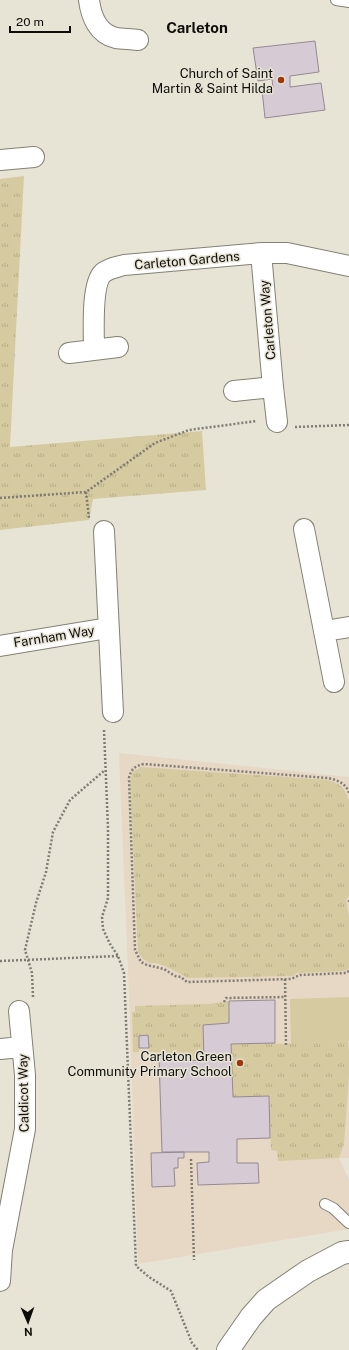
<svg xmlns="http://www.w3.org/2000/svg" width="349" height="1350" font-family="'Public Sans',sans-serif">
<style>
.education{fill:#e7d7c5}
.green{fill:#d6cba0}
.park{fill:url(#park-tufts)}
.building{fill:#d6cad4;stroke:#958993}
.lines{fill:none;stroke-linecap:round;stroke-linejoin:round}
.service-casing{stroke:#838074;stroke-width:12}
.minor-casing{stroke:#838074;stroke-width:22}
.tertiary-casing{stroke:#838074;stroke-width:24}
.path{stroke:#7e7b72;stroke-width:2.5;stroke-dasharray:2 2;stroke-linecap:butt}
.service{stroke:#fff;stroke-width:10}
.minor{stroke:#fff;stroke-width:20}
.tertiary{stroke:#fff;stroke-width:22}
.poi-dot{fill:#9d380a;stroke:#e7e4d6;stroke-width:1.5}
.labels{text-anchor:middle;stroke-width:3;stroke-linejoin:round;paint-order:stroke}
.poi-label{font-size:13px;fill:#0f0d09;stroke:#e7e4d6;text-anchor:end}
.street-label{font-size:13px;fill:#0f0d09;stroke:#e7e4d6}
.quarter-label{font-size:15px;font-weight:bold;fill:#0f0d09;stroke:#e7e4d6}
</style>
<defs>
<pattern id="park-tufts" width="24" height="20" patternUnits="userSpaceOnUse"><rect width="24" height="20" fill="#d6cba0"/><path d="M3 7l-1-3M5 7V3M7 7l1-3M15 17l-1-3M17 17v-4M19 17l1-3" fill="none" stroke="#b6ad88"/></pattern>
</defs>
<rect width="100%" height="100%" fill="#e7e4d6"/>
<!-- education -->
<path class="education" d="M 119,753 L 349,777 L 349,1158 L 339,1158 L 349,1180 L 349,1229 L 138,1264 L 128,968 Z"/>
<!-- green -->
<path class="green" d="M 349,997 L 349,1041 L 291,1044 L 290,999 Z"/>
<!-- park -->
<path class="park" d="M 24,176 L 10,447 L 202,431 L 206,490 L 93,499 L 89,520 L 0,530 L 0,179 Z
M 141,767 L 329,780 C 342,785 345,788 349,801 L 349,896 L 346,900 L 349,916 L 349,969 L 344,971 L 297,973 L 293,976 L 188,978 L 167,967 L 156,963 L 149,963 L 143,959 L 138,952 L 130,781 L 133,772 Z
M 229,1001 L 229,1023 L 203,1025 L 204,1060 L 184,1061 L 184,1055 L 155,1056 L 155,1052 L 149,1052 L 148,1035 L 139,1036 L 139,1052 L 133,1052 L 132,1012 L 135,1012 L 135,1006 L 209,1004 Z
M 348,1041 L 349,1051 L 349,1075 L 344,1144 L 339,1158 L 278,1161 L 277,1151 L 271,1150 L 269,1096 L 233,1097 L 231,1044 L 275,1043 L 276,1044 Z"/>
<!-- building -->
<path class="building" d="M 315,41 L 319,72 L 290,76 L 290,87 L 321,83 L 325,110 L 265,118 L 262,90 L 273,88 L 272,79 L 258,81 L 253,48 Z
M 275,1000 L 275,1043 L 231,1044 L 233,1097 L 269,1096 L 270,1138 L 237,1139 L 237,1163 L 258,1163 L 259,1183 L 198,1185 L 197,1163 L 209,1162 L 209,1152 L 162,1152 L 159,1056 L 184,1055 L 184,1061 L 204,1060 L 203,1025 L 229,1023 L 229,1001 Z
M 148,1035 L 149,1048 L 139,1048 L 139,1036 Z
M 184,1152 L 184,1158 L 178,1158 L 178,1168 L 174,1168 L 175,1186 L 152,1187 L 151,1153 Z"/>
<g class="lines">
<defs>
<path id="service" d="M 336,0 L 349,2
M 325,1204 L 333,1208 L 349,1223"/>
<path id="minor" d="M 89,0 C 91,16 98,34 116,38 C 123,39 131,39 138,40
M 0,160 L 34,157
M 261,253 L 273,387 L 277,422
M 94,350 C 94,333 91,284 103,273 C 109,268 117,267 124,265 L 261,253 L 287,253 L 349,266
M 69,353 L 118,347
M 234,391 L 273,387
M 304,529 L 334,682
M 104,531 L 113,712
M 325,631 L 349,627
M 0,646 L 108,628
M 0,1049 L 22,1047
M 0,1281 L 2,1250 L 25,1129 L 25,1075 L 19,1011"/>
<path id="tertiary" d="M 228,1350 L 251,1317 L 266,1300 L 308,1271 L 342,1253 L 349,1252"/>
</defs>
<!-- service casing -->
<use href="#service" class="service-casing"/>
<!-- minor casing -->
<use href="#minor" class="minor-casing"/>
<!-- tertiary casing -->
<use href="#tertiary" class="tertiary-casing"/>
<!-- path -->
<path class="path" d="M 295,427 L 349,425
M 86,492 L 89,518
M 0,498 L 86,492 L 155,443 L 189,430 L 257,421
M 104,730 L 108,828 L 108,898 L 102,917 L 103,929 L 110,944 L 118,956 L 124,973 L 136,1266 L 149,1277 L 171,1291 L 192,1343 L 198,1350
M 349,793 C 346,783 337,780 328,778 L 144,764 C 135,766 131,769 129,778 L 135,950 L 141,962 L 147,965 L 164,969 L 175,976 L 181,977 L 187,982 L 291,979 L 300,975 L 346,973 L 349,971
M 349,900 L 349,903
M 0,961 L 118,956
M 285,979 L 286,1045
M 33,997 L 32,973 L 25,950 L 36,903 L 46,872 L 53,832 L 70,800 L 105,770
M 224,1002 L 226,998 L 285,997
M 191,1159 L 194,1260"/>
<!-- service -->
<use href="#service" class="service"/>
<!-- minor -->
<use href="#minor" class="minor"/>
<!-- tertiary -->
<use href="#tertiary" class="tertiary"/>
</g>
<!-- markers -->
<g class="poi-dot">
<circle cx="281" cy="80" r="4"/>
<circle cx="240" cy="1063" r="4"/>
</g>
<g class="labels">
<!-- poi labels -->
<g class="poi-label">
<text x="273" y="78">Church of Saint<tspan x="273" dy="15">Martin &amp; Saint Hilda</tspan></text>
<text x="232" y="1061">Carleton Green<tspan x="232" dy="15">Community Primary School</tspan></text>
</g>
<!-- street labels -->
<g class="street-label">
<text transform="translate(187 260) rotate(-5)" y="5">Carleton Gardens</text>
<text transform="translate(267 320) rotate(-95)" y="5">Carleton Way</text>
<text transform="translate(54 636) rotate(-9)" y="5">Farnham Way</text>
<text transform="translate(23 1093) rotate(-91)" y="5">Caldicot Way</text>
</g>
<!-- quarter labels -->
<g class="quarter-label">
<text x="197" y="33">Carleton</text>
</g>
</g>
<!-- north arrow -->
<g transform="translate(28 1322) rotate(178)" stroke="#e7e4d6" stroke-width="3" paint-order="stroke">
<path d="M0-3L7 15L0 10L-7 15Z" fill="#0f0d09"/>
<text y="-6" font-size="11" font-weight="bold" text-anchor="middle" fill="#0f0d09">N</text>
</g>
<!-- scale -->
<path d="M10 26v6h60v-6" fill="none" stroke="#0f0d09" stroke-width="2"/>
<text x="16" y="26" font-size="12" fill="#0f0d09" stroke="#e7e4d6" stroke-width="3" paint-order="stroke">20 m</text>
</svg>
